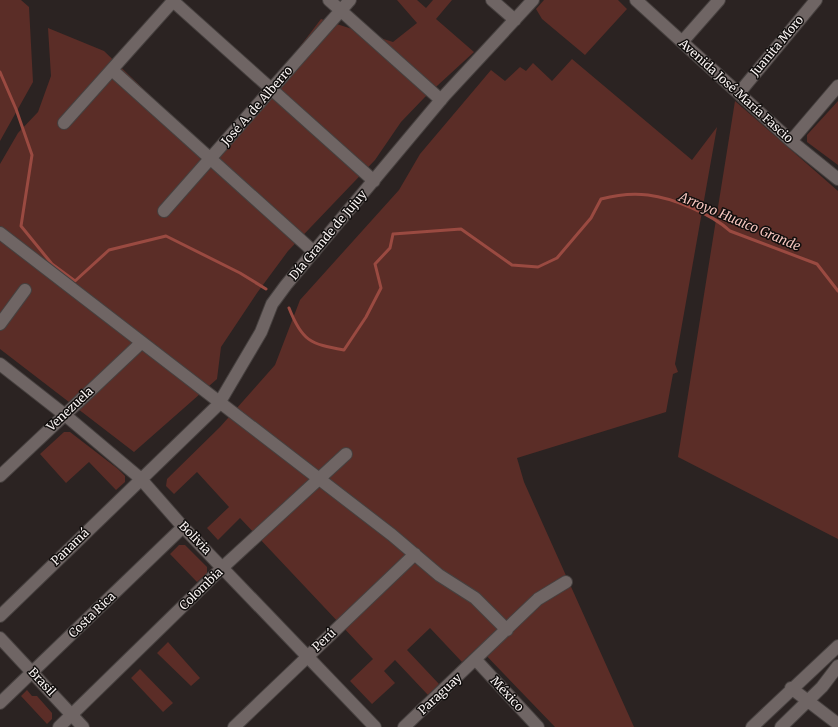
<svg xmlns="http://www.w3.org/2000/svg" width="838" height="727" font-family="Merriweather,serif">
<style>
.green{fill:#5b2d27}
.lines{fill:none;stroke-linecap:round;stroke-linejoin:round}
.stream{stroke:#9a4a41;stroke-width:3}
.minor-casing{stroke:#46403f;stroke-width:14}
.minor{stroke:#6f6564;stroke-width:12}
.labels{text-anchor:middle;stroke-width:3;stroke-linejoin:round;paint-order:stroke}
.street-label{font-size:12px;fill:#f9f3f2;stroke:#110e0d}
.water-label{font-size:13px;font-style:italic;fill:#f5c5be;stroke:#110e0d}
</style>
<rect width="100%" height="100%" fill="#2b2322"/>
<!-- green -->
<path class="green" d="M 0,0 L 21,0 L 29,7 L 33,82 L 0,141 Z
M 397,0 L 417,0 L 426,8 L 433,0 L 452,0 L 436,19 L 474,52 L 425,97 L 401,122 L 375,160 L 288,251 L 257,293 L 221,347 L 217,379 L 134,452 L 0,349 L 0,164 L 18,133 L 38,112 L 51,76 L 48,28 L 104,51 L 215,158 L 321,19 L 393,42 L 417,23 Z
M 544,0 L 618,0 L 627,9 L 585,55 L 542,19 L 536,9 Z
M 572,59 L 692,160 L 717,127 L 675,364 L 678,372 L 673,374 L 666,412 L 517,458 L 524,482 L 634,727 L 555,727 L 478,647 L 462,662 L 430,628 L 407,650 L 439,684 L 428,695 L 395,660 L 384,671 L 395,683 L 372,704 L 350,681 L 373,659 L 240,518 L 218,540 L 207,528 L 229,507 L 197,472 L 174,494 L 166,486 L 167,479 L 220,427 L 275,365 L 300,300 L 399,190 L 420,154 L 491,70 L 505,81 L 520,67 L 526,71 L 533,63 L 552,81 Z
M 735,101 L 838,191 L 838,539 L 678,457 Z
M 838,101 L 838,165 L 807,142 L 807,135 Z
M 64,432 L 70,432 L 118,469 L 125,476 L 125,482 L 116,490 L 89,462 L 66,483 L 40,454 Z
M 179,545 L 185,545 L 207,567 L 207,573 L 197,582 L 170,554 Z
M 168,642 L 200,678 L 191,686 L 157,653 Z
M 140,669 L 173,703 L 163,712 L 131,678 Z
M 27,690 L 32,696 L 37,696 L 52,713 L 52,719 L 47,724 L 21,696 Z"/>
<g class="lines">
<!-- stream -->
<path class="stream" d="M 0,72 L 16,109 L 32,155 L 21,226 L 52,264 L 75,281 L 109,250 L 166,236 L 240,273 L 266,289
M 289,308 C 302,341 310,344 344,350 L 366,317 L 381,288 L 375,264 L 390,248 L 393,234 L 461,229 L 512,265 L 538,267 L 557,258 L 591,218 L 601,199 C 616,195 632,193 648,195 C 673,198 712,214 730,231 L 817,264 L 838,291"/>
<defs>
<path id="minor" d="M 329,0 L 441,100
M 492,0 L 515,20
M 636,0 L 791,141 L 838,179
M 173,1 L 374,181
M 682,42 L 719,0
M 112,70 L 314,252
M 739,93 L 816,0
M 64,123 L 174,0
M 791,141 L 838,86
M 164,211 L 350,0
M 0,233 L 392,535 L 439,575 L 475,598 L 507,630
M 0,324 L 25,290
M 0,364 L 65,415 L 140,478 L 183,527 L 375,727
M 0,476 L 141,343
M 0,616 L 218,405 L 261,332 L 272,304 L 286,285 L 445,95 L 533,0
M 0,638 L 83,727
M 476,660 L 538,727
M 791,688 L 838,724
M 0,703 L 183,527
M 59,727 L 223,567 L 346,454
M 234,727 L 415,554
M 404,727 L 538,599 L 566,582
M 752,727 L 838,646
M 781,727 L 822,687 L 838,666"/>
</defs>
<!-- minor casing -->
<use href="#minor" class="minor-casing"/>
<!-- minor -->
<use href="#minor" class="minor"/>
</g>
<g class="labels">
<!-- street labels -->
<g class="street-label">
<text transform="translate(777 46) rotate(-50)" y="4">Juanita Moro</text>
<text transform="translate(736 91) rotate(42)" y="4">Avenida José María Fascio</text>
<text transform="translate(257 106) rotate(-49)" y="4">José A. de Alberro</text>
<text transform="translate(328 235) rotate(-50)" y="4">Día Grande de Jujuy</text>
<text transform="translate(70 409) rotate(-43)" y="4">Venezuela</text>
<text transform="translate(195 538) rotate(46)" y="4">Bolivia</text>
<text transform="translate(70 547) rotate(-44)" y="4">Panamá</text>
<text transform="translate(201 589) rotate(-44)" y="4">Colombia</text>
<text transform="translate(92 615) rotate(-44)" y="4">Costa Rica</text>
<text transform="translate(324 640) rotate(-43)" y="4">Perú</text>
<text transform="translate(42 682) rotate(47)" y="4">Brasil</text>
<text transform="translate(440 694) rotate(-43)" y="4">Paraguay</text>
<text transform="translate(507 694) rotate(47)" y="4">México</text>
</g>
<!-- water labels -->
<g class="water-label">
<text transform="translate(740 221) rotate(23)" y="5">Arroyo Huaico Grande</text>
</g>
</g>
</svg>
